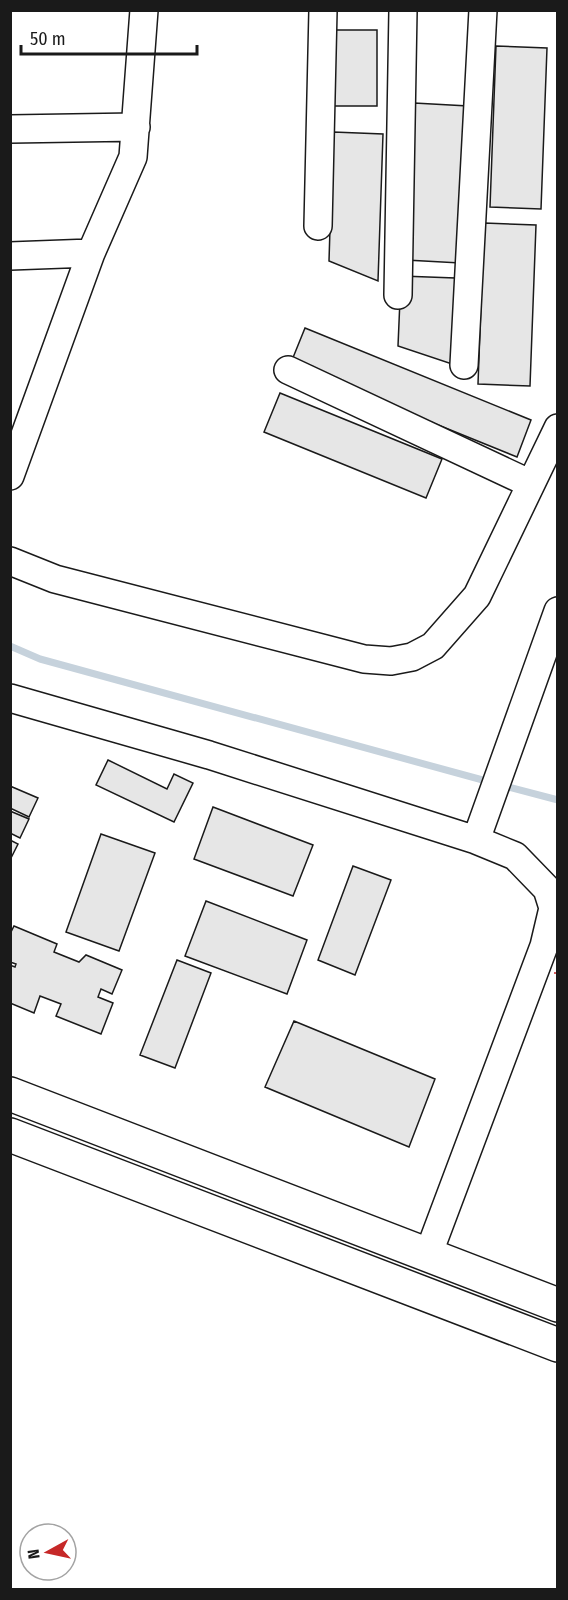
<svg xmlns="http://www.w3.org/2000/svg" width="568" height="1600" font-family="'Fira Sans Condensed',sans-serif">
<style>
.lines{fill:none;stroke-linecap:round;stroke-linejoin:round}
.stream{stroke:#c6d2dc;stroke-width:7}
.building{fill:#e6e6e6;stroke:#1a1a1a;stroke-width:1.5}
.minor-casing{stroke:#1a1a1a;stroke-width:30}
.major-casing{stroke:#1a1a1a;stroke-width:36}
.minor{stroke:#fff;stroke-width:27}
.major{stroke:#fff;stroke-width:33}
.power{stroke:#c62828;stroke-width:1.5;stroke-dasharray:21 4.5 3 4.5;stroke-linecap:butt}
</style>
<rect width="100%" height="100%" fill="#fff"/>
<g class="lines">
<!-- stream -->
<path class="stream" d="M 10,646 L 40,659 L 490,782
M 501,785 L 558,800"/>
</g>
<!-- building -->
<path class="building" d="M 325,30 L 377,30 L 377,106 L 325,106 Z
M 496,46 L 547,48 L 541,209 L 490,207 Z
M 414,103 L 468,106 L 460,263 L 406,260 Z
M 333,132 L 383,134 L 378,281 L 329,261 Z
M 484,223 L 536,225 L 530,386 L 478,384 Z
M 401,276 L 455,278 L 452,364 L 398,346 Z
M 305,328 L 531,420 L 517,457 L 290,365 Z
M 280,393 L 442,459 L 426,498 L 264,432 Z
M 108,760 L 167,789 L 174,774 L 193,783 L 174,822 L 96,785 Z
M 10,786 L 38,798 L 29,817 L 10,808 Z
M 213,807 L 313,845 L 293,896 L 194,859 Z
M 10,811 L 29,819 L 20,838 L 10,833 Z
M 101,834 L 155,853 L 119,951 L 66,932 Z
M 10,840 L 18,844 L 10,860 Z
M 353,866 L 391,880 L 355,975 L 318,960 Z
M 206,901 L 307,940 L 287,994 L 185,956 Z
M 14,926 L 57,944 L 54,952 L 79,962 L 86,955 L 122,970 L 112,994 L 101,989 L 98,997 L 113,1003 L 101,1034 L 56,1016 L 61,1004 L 40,996 L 34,1013 L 10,1003 L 10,965 L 15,967 L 16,964 L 10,962 L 10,934 Z
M 177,960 L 211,973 L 175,1068 L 140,1055 Z
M 294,1021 L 435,1079 L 409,1147 L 265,1087 Z"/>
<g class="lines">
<defs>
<path id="minor" d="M 10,129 L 136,127
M 318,226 L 323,10
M 10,256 L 91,253
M 398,295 L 403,10
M 464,365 L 483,10
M 288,370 L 531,484
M 10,476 L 91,253 L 133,157 L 144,10
M 10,561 L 55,579 L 364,659 L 391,661 L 412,657 L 433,646 L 477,596 L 558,428
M 10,698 L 209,755 L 476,840 L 515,856 L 547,889 L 553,908 L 544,946 L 428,1255
M 476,840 L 558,611"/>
<path id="major" d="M 10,1094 L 558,1305
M 10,1135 L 558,1345"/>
</defs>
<!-- minor casing -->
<use href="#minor" class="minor-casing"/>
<!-- major casing -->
<use href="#major" class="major-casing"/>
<!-- minor -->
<use href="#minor" class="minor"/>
<!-- major -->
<use href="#major" class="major"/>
<!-- power -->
<path class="power" d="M 554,973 L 558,973"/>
</g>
<!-- border -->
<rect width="568" height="1600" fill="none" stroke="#1a1a1a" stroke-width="24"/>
<!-- north arrow -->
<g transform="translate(48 1552) rotate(262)"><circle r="28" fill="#ffffff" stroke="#a3a3a3" stroke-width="1.5"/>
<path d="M0-4.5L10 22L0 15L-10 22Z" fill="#c62828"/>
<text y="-9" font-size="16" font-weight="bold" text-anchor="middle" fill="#1a1a1a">N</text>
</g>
<!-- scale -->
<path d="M21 45v9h176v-9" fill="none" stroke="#1a1a1a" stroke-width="3"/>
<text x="30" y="45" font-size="18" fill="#1a1a1a" stroke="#ffffff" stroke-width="4.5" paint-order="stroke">50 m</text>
</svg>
